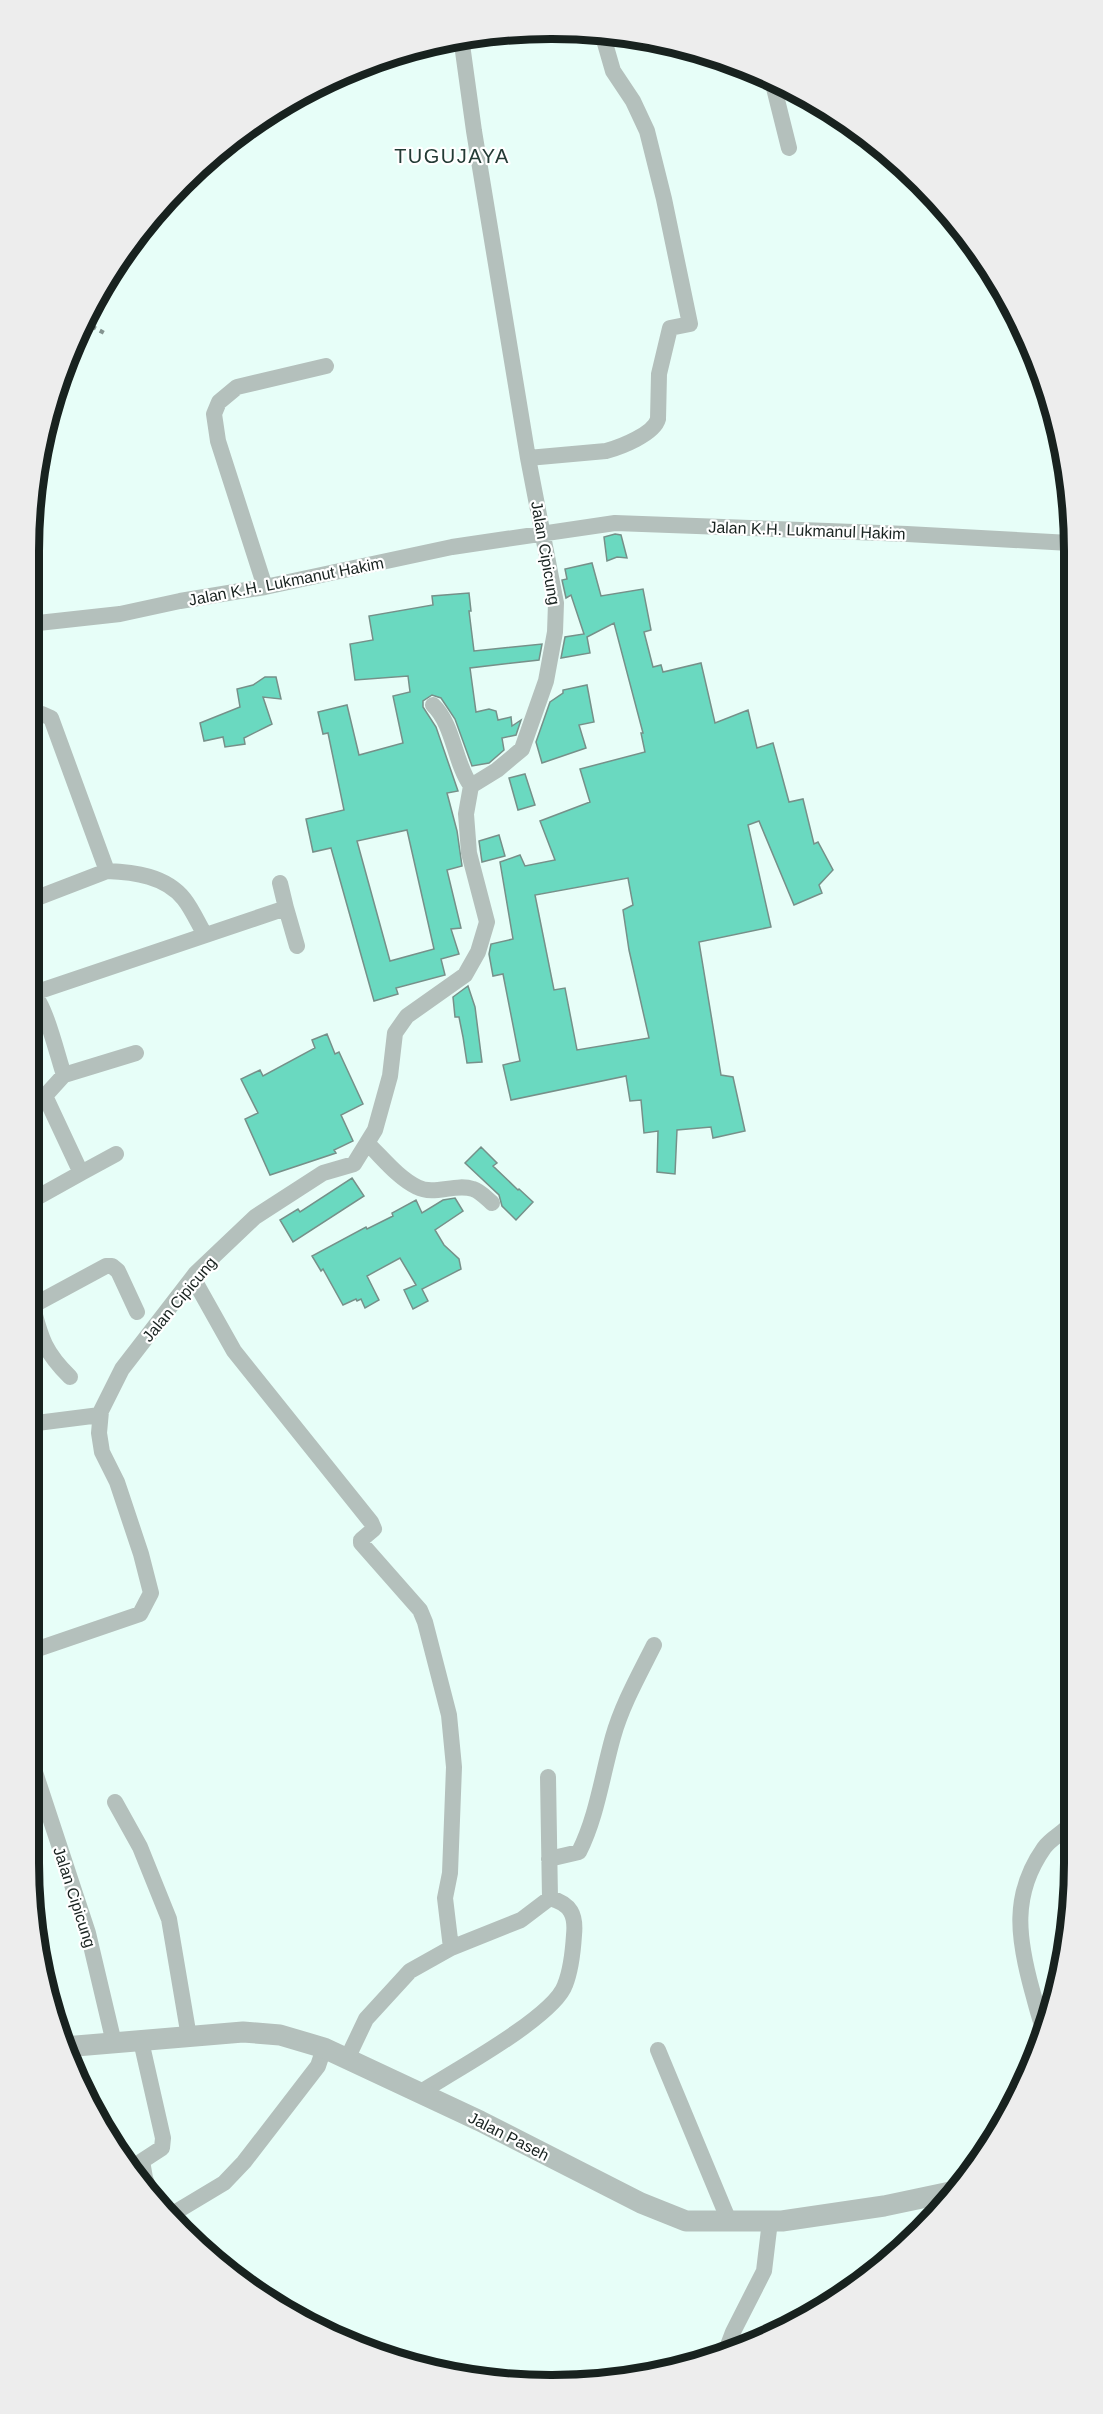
<svg xmlns="http://www.w3.org/2000/svg" width="1103" height="2414" font-family="Helvetica,sans-serif">
<style>
.building{fill:#6ad9c0;stroke:#769089;stroke-width:1.5;fill-rule:evenodd}
.lines{fill:none;stroke-linecap:round;stroke-linejoin:round}
.path{stroke:#849490;stroke-width:4;stroke-dasharray:4.5 4.5;stroke-linecap:butt}
.minor{stroke:#b4c0bc;stroke-width:16}
.tertiary{stroke:#b4c0bc;stroke-width:21}
.labels{text-anchor:middle;stroke-width:4.5;stroke-linejoin:round;paint-order:stroke}
.street-label{font-size:16px;fill:#18221f;stroke:#fff}
.quarter-label{font-size:20px;letter-spacing:1.5px;fill:#233b35;stroke:#fff}
.rim{fill:none;stroke:#18221f;stroke-width:8}
</style>
<rect width="100%" height="100%" fill="#e7fef8"/>
<!-- building -->
<path class="building" d="M 615,534 L 621,535 L 627,558 L 617,557 L 607,561 L 604,537 Z
M 592,563 L 601,596 L 643,589 L 651,630 L 644,632 L 653,667 L 661,665 L 663,672 L 701,663 L 715,723 L 748,710 L 757,748 L 773,743 L 789,802 L 803,799 L 814,844 L 818,842 L 833,870 L 819,885 L 822,893 L 794,905 L 759,821 L 748,825 L 771,927 L 699,942 L 721,1075 L 733,1077 L 745,1131 L 713,1138 L 711,1127 L 677,1130 L 675,1174 L 657,1172 L 658,1131 L 644,1133 L 641,1100 L 630,1101 L 626,1076 L 511,1100 L 503,1065 L 520,1061 L 503,974 L 493,976 L 489,954 L 491,944 L 513,939 L 500,862 L 520,855 L 525,866 L 555,860 L 540,821 L 590,802 L 580,769 L 645,752 L 641,733 L 643,733 L 614,623 L 587,637 L 590,653 L 561,658 L 565,637 L 584,634 L 571,595 L 566,598 L 562,580 L 567,579 L 565,569 ZM 628,878 L 633,905 L 623,910 L 629,950 L 649,1038 L 577,1050 L 565,988 L 554,990 L 535,895 Z
M 469,593 L 471,611 L 469,611 L 474,651 L 542,644 L 539,660 L 470,668 L 476,712 L 489,709 L 496,711 L 498,720 L 511,717 L 512,726 L 521,720 L 516,735 L 502,738 L 504,750 L 489,763 L 472,766 L 455,719 L 441,698 L 432,695 L 423,701 L 423,707 L 436,727 L 458,791 L 447,793 L 457,831 L 462,866 L 447,870 L 461,928 L 451,929 L 459,954 L 441,959 L 445,975 L 396,988 L 398,994 L 374,1001 L 331,848 L 313,852 L 306,819 L 344,810 L 328,733 L 323,734 L 318,712 L 347,705 L 359,755 L 403,743 L 393,696 L 410,692 L 408,676 L 355,680 L 350,644 L 373,640 L 369,616 L 433,605 L 432,596 ZM 407,830 L 434,949 L 390,961 L 357,841 Z
M 265,677 L 276,677 L 281,699 L 263,697 L 272,724 L 244,738 L 245,744 L 225,747 L 223,737 L 204,741 L 200,723 L 240,707 L 237,689 L 253,685 Z
M 587,685 L 594,722 L 579,725 L 586,748 L 542,763 L 536,742 L 550,702 L 563,693 L 563,690 Z
M 525,774 L 535,805 L 518,810 L 509,778 Z
M 499,835 L 505,856 L 482,862 L 479,841 Z
M 468,986 L 475,1007 L 482,1062 L 467,1063 L 463,1037 L 459,1017 L 455,1017 L 453,997 Z
M 327,1034 L 335,1054 L 339,1052 L 363,1104 L 341,1115 L 353,1141 L 334,1150 L 336,1153 L 270,1175 L 245,1119 L 258,1113 L 241,1079 L 260,1070 L 263,1076 L 315,1048 L 312,1040 Z
M 481,1147 L 497,1163 L 493,1166 L 518,1190 L 519,1189 L 533,1202 L 516,1220 L 502,1206 L 499,1195 L 465,1163 Z
M 352,1178 L 364,1196 L 293,1242 L 280,1220 L 298,1209 L 300,1212 Z
M 455,1198 L 463,1211 L 435,1230 L 444,1245 L 459,1259 L 461,1269 L 422,1289 L 428,1301 L 413,1309 L 404,1290 L 416,1285 L 400,1258 L 367,1276 L 379,1300 L 365,1308 L 361,1299 L 357,1301 L 356,1299 L 343,1305 L 323,1269 L 321,1271 L 312,1256 L 366,1227 L 367,1229 L 393,1216 L 392,1213 L 416,1200 L 422,1213 L 443,1200 Z"/>
<g class="lines">
<!-- path -->
<path class="path" d="M 84,322 L 106,334"/>
<!-- minor -->
<path class="minor" d="M 772,80 L 789,148
M 528,458 L 606,451 C 621,447 654,434 658,419 L 659,374 L 670,328 L 690,324 L 664,199 L 647,131 L 633,101 L 613,71 L 602,33
M 265,587 L 218,441 L 214,414 L 219,402 L 237,387 L 326,366
M 29,624 L 120,614 L 180,601 L 265,587 L 452,547 L 615,523 L 907,534 L 1070,543
M 433,705 C 454,725 454,762 471,786
M 107,871 C 134,872 166,876 184,899 C 192,909 198,923 205,935
M 29,901 L 107,871 L 51,718 L 42,714 L 29,715
M 286,908 L 297,946
M 29,989 C 45,1000 57,1055 64,1075 L 136,1053
M 34,993 L 286,908 L 280,883
M 367,1143 C 382,1157 398,1178 417,1187 C 434,1196 455,1183 473,1189 C 480,1191 486,1198 492,1203
M 81,1173 L 116,1154
M 29,1202 L 81,1173 L 45,1096 L 64,1075
M 193,1278 L 234,1351 L 371,1522 L 374,1529 L 361,1540 L 361,1543 L 420,1610 L 425,1622 L 449,1715 L 454,1767 L 450,1873 L 445,1898 L 451,1948
M 29,1293 C 40,1332 40,1348 70,1377
M 32,1306 L 106,1266 L 112,1266 L 118,1271 L 137,1312
M 29,1424 L 100,1415
M 29,1652 L 140,1614 L 151,1593 L 141,1554 L 117,1482 L 102,1452 L 99,1433 L 101,1411 L 122,1369 L 196,1273 L 255,1217 L 323,1173 L 354,1164 L 375,1130 L 390,1076 L 395,1033 L 407,1016 L 465,975 L 478,952 L 487,922 L 469,853 L 466,814 L 471,786 L 497,770 L 522,749 L 546,681 L 555,632 L 556,603 L 528,458 L 474,131 L 461,37
M 29,1754 L 88,1933 L 114,2043
M 115,1802 L 140,1847 L 169,1919 L 189,2037
M 549,1859 L 579,1852 C 597,1816 602,1776 613,1737 C 622,1705 639,1675 654,1645
M 1044,2030 C 1039,2018 1036,2004 1032,1990 C 1018,1939 1011,1895 1044,1848 C 1052,1837 1066,1832 1074,1820
M 141,2041 L 163,2138 L 162,2148 L 142,2161 L 145,2178 L 154,2202
M 658,2050 L 729,2221
M 347,2059 L 366,2019 L 410,1971 L 451,1948 L 521,1920 L 550,1898 L 548,1777
M 419,2093 C 451,2073 554,2017 565,1985 C 571,1970 573,1951 574,1935 C 576,1915 571,1904 550,1898
M 169,2216 L 224,2183 L 244,2162 L 318,2066 L 324,2048
M 724,2356 L 733,2332 L 764,2271 L 770,2221"/>
<!-- tertiary -->
<path class="tertiary" d="M 64,2047 L 243,2032 L 280,2035 L 324,2048 L 480,2121 L 641,2203 L 686,2221 L 782,2221 L 884,2206 L 955,2191"/>
</g>
<g class="labels">
<!-- street labels -->
<g class="street-label">
<text transform="translate(807 530) rotate(2)" y="6">Jalan K.H. Lukmanul Hakim</text>
<text transform="translate(546 553) rotate(80)" y="6">Jalan Cipicung</text>
<text transform="translate(286 581) rotate(-11)" y="6">Jalan K.H. Lukmanut Hakim</text>
<text transform="translate(179 1299) rotate(-50)" y="6">Jalan Cipicung</text>
<text transform="translate(75 1897) rotate(72)" y="6">Jalan Cipicung</text>
<text transform="translate(509 2136) rotate(27)" y="6">Jalan Paseh</text>
</g>
<!-- quarter labels -->
<g class="quarter-label">
<text x="452" y="163">TUGUJAYA</text>
</g>
</g>
<!-- crop -->
<path d="M0 0H1103V2414H0ZM551 39H552A512 512 0 0 1 1064 551V1863A512 512 0 0 1 552 2375H551A512 512 0 0 1 39 1863V551A512 512 0 0 1 551 39Z" fill="#ededed" fill-rule="evenodd"/>
<path class="rim" d="M551 39H552A512 512 0 0 1 1064 551V1863A512 512 0 0 1 552 2375H551A512 512 0 0 1 39 1863V551A512 512 0 0 1 551 39Z"/>
</svg>
